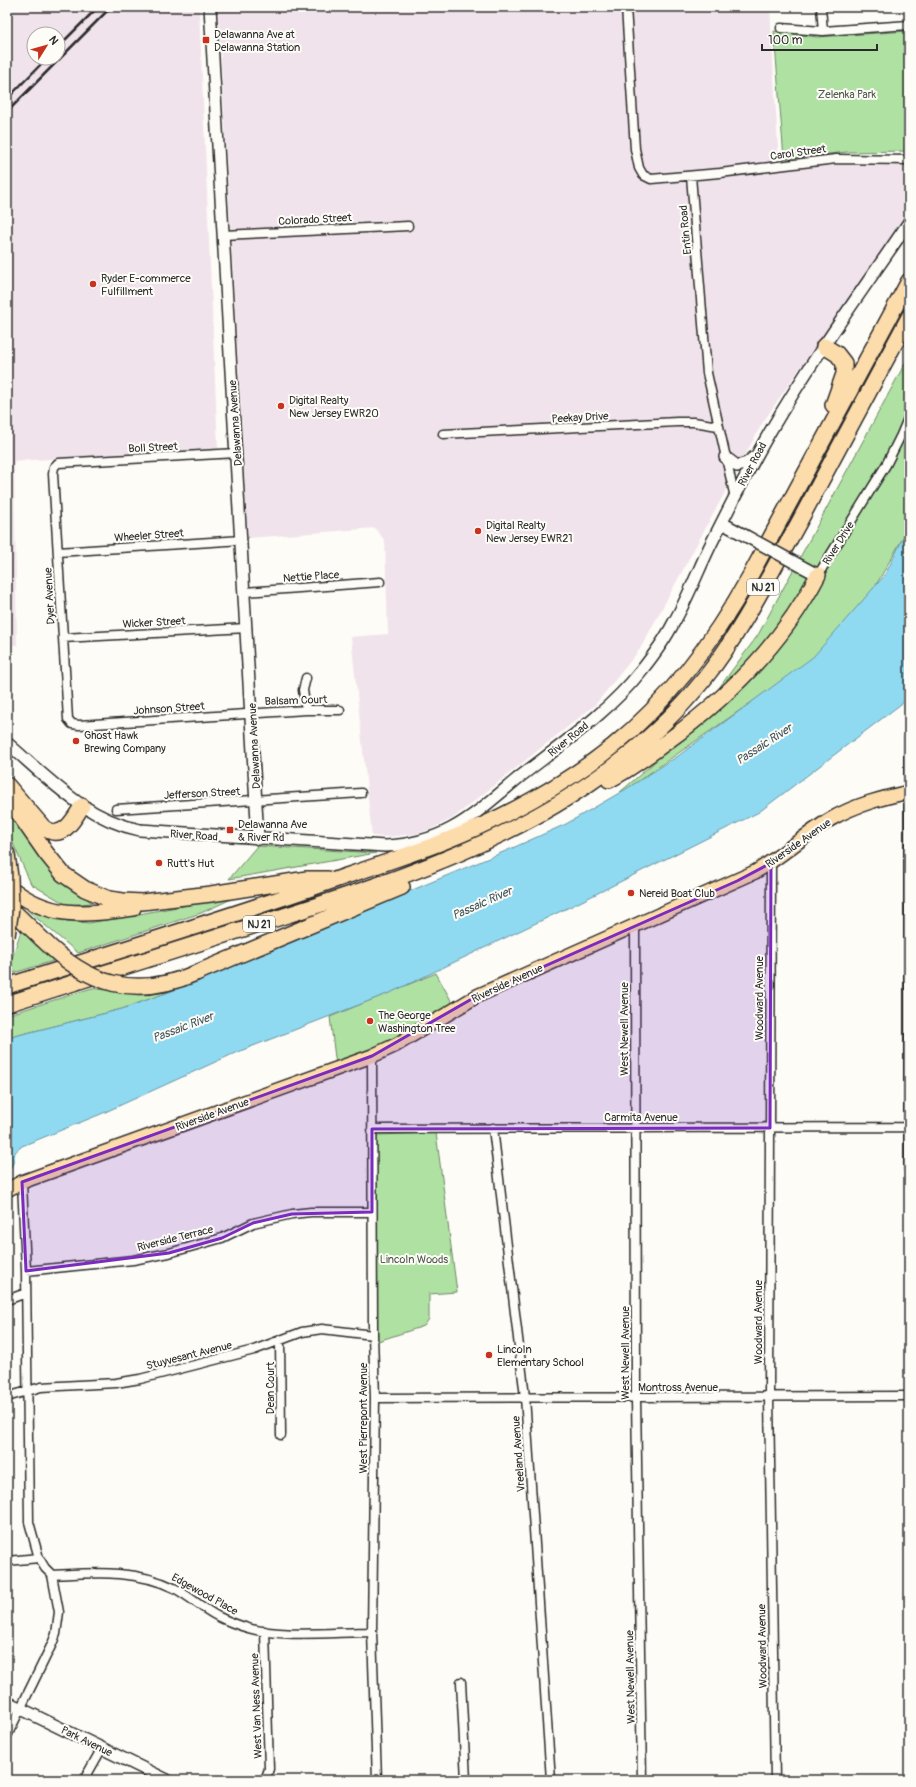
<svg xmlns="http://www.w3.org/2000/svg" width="916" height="1787" font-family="Pangolin,sans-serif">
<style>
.built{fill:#f1e3eb;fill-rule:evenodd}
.green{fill:#afe1a2;stroke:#6d8666}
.water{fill:#90daf1;stroke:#6894a2}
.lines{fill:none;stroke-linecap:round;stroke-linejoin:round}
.street-casing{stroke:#2b2b2b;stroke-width:11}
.secondary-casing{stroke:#2b2b2b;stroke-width:14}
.primary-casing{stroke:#2b2b2b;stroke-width:16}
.highway-casing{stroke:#2b2b2b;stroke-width:18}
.street{stroke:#fdfcf7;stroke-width:8}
.secondary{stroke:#fdfcf7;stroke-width:11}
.primary{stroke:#fddcac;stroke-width:13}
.highway{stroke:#fddcac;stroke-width:15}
.rail{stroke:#2b2b2b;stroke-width:2.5}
.secondary-bridge-casing{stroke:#2b2b2b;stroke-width:14;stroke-linecap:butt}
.highway-bridge-casing{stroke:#2b2b2b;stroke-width:18;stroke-linecap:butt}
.secondary-bridge{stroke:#fdfcf7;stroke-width:11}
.highway-bridge{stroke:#fddcac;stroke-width:15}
.marked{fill:#7b2cbf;fill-opacity:0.2;stroke:#7b2cbf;stroke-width:3;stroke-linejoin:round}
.poi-dot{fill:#c8321e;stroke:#fdfcf7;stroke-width:1.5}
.labels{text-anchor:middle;stroke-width:4;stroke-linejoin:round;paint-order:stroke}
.shield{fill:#fdfcf7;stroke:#6a6a68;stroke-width:1}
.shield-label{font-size:10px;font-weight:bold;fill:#2b2b2b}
.poi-label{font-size:11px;fill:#2b2b2b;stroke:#fdfcf7;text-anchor:start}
.park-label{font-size:11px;fill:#4c5849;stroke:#fdfcf7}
.street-label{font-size:11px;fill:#2b2b2b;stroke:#fdfcf7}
.water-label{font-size:12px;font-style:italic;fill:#44575c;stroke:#fdfcf7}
</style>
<rect width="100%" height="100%" fill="#fdfcf7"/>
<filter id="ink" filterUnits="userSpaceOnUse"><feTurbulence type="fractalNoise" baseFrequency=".025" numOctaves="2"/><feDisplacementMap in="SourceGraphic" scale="8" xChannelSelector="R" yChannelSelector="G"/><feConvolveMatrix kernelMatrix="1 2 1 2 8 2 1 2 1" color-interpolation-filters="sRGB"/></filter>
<g filter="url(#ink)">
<!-- built -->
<path class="built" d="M 7,7 L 199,7 L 218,450 L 14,461 L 17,645 L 7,645 ZM 34,34 L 58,34 L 58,58 L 34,58 Z
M 218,7 L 770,7 L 779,166 L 909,163 L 909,210 L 763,422 L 640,649 L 595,705 L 453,818 L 429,830 L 415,834 L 388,837 L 372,836 L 351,637 L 388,634 L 385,541 L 375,528 L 248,538 Z"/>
<!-- green -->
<path class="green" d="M 774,31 L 817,37 L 909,31 L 909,151 L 847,152 L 784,159 Z
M 909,356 L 909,527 L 879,580 L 841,640 L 611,800 L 682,738 L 758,635 Z
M 7,808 L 55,873 L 92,903 L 67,905 L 31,884 L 7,830 Z
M 257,846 L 376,853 L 229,879 Z
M 238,896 L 201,913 L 78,953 L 27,910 L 57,920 L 89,923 Z
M 22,928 L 53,961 L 7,975 L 7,973 Z
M 436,973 L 453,1004 L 394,1040 L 336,1066 L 330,1017 Z
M 92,988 C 121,993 140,995 169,992 L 122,1009 L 7,1038 L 7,1015 Z
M 436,1133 L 457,1292 L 429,1294 L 429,1319 L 424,1326 L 375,1342 L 374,1329 L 377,1135 Z"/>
<!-- water -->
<path class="water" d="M 909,526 L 909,698 L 759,812 L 580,902 L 392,992 L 235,1053 L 101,1114 L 22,1146 L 15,1152 C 14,1159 14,1167 7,1170 L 7,1038 L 122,1009 L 169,992 L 508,850 L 566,824 L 626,789 L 678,756 L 813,657 L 885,575 Z"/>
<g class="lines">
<defs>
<path id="street" d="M 626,7 L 635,149 L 639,168 L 643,175 L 651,179 L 720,173 L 836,159 L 909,160
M 821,7 L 823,31
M 781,28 L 823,31 L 909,25
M 691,176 L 707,373 L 735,498
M 223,235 L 408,226
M 443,434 L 677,422 L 694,422 L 718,426
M 237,453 L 58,463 L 54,467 L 53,474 L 68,719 L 72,724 L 79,725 L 306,710 L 340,710
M 58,552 L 242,540
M 818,575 L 886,465 L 901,435 L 909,416
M 245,592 L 380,582
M 63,638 L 247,628
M 306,678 L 303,690 L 306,710
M 909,737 L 909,1170
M 116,809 L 361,793
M 771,863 L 769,1397 L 775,1780
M 635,925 L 636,1398 L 642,1780
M 372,1056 L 373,1335 L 375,1398 L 372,1632 L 377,1780
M 493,1128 L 525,1397 L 551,1780
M 372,1129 L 909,1127
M 26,1271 L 133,1260 L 169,1253 L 222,1238 L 253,1223 L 292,1214 L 311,1212 L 372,1212
M 7,1300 L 26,1293
M 280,1340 L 281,1435
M 7,1397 L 41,1387 L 116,1383 L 140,1379 L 254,1350 L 302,1332 L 322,1329 L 373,1335
M 375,1398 L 909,1396
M 7,1561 L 39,1558
M 52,1575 C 93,1573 135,1569 174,1588 C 189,1596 202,1608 217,1616 C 227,1621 238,1625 248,1628 C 283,1638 335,1632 372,1632
M 461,1682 L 466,1780
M 7,1736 L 52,1644 L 56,1634 L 59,1612 L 52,1575 L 45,1568 L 39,1558 L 29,1522 L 26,1271 L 22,1182
M 84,1780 L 102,1748
M 265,1780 L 269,1769 L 265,1631"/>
<path id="secondary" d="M 210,7 L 258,839
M 725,457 L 737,466 L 747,463 L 754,457
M 722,523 L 744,535
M 801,566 L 818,575
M 7,743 C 48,778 85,819 140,830 L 385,846 C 445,844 474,815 517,779 C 559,746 608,713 641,671 C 653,656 665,640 674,622 C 689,596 699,568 712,542 C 731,504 750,466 771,430 C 813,358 862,291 909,222
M 7,1702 L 167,1780"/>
<path id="primary" d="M 7,1190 L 22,1182 L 372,1056 L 396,1045 L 477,996 L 755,872 C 782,856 804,835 831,819 C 855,805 882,798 909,792"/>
<path id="highway" d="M 824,346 L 837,354 L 844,363 L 844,374 L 833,405
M 609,780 C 629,770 647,756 665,743 C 726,699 783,643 818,575
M 7,785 L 43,827 C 62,842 73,821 82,806
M 7,797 L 46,853 L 63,874 L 85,889 L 109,899 L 123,901 L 142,902 L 211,894 L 307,879 L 328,879
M 7,854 L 10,877
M 7,885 C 47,920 85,915 133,908
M 7,905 L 42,939
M 196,973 L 402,887
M 7,986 C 120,950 234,916 346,876 C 379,865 412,854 445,841 C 502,819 566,784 613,746 C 671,699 714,641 750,576 L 909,281
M 7,1004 C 91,977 175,951 259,924 C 423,872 593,818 705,678 C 742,631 769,576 798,524 C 835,455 872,386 909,317"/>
</defs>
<!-- street casing -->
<use href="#street" class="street-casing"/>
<!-- secondary casing -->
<use href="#secondary" class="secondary-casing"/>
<!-- primary casing -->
<use href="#primary" class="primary-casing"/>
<!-- highway casing -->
<use href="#highway" class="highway-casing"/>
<!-- street -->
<use href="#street" class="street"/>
<!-- secondary -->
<use href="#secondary" class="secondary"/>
<!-- primary -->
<use href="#primary" class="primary"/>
<!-- highway -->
<use href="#highway" class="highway"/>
<!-- rail -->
<path class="rail" d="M 58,47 L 98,7
M 7,99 L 47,58
M 7,112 L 111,7"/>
<defs>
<path id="secondary-bridge" d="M 744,535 L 801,566"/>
<path id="highway-bridge" d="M 7,936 L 11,908 L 10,877
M 42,939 C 88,985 135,1000 196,973"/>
</defs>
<!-- secondary-bridge casing -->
<use href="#secondary-bridge" class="secondary-bridge-casing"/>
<!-- highway-bridge casing -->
<use href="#highway-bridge" class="highway-bridge-casing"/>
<!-- secondary-bridge -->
<use href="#secondary-bridge" class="secondary-bridge"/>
<!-- highway-bridge -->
<use href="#highway-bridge" class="highway-bridge"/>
</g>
</g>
<!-- marked area -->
<path class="marked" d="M 771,863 L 770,1128 L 372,1129 L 372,1212 L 292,1214 L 253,1223 L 222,1238 L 169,1253 L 26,1271 L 22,1182 L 372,1056 L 477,996 L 737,881 Z"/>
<!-- markers -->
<g class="poi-dot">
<rect x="202" y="36" width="8" height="8" rx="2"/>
<circle cx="93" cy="284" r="4"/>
<circle cx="281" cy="406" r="4"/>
<circle cx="478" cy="531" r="4"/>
<circle cx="76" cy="741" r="4"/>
<rect x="226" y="826" width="8" height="8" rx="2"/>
<circle cx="159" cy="863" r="4"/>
<circle cx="631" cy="893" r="4"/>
<circle cx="370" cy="1021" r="4"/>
<circle cx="489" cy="1355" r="4"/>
</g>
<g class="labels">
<!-- shield labels -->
<g class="shield">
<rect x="747" y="579" width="32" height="16" rx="3"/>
<rect x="243" y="916" width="32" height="16" rx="3"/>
</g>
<g class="shield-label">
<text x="763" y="591">NJ 21</text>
<text x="259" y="928">NJ 21</text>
</g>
<!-- poi labels -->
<g class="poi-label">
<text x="214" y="38">Delawanna Ave at<tspan x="214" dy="13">Delawanna Station</tspan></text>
<text x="101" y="282">Ryder E-commerce<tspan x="101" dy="13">Fulfillment</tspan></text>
<text x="289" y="404">Digital Realty<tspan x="289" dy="13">New Jersey EWR20</tspan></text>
<text x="486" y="529">Digital Realty<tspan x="486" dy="13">New Jersey EWR21</tspan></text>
<text x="84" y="739">Ghost Hawk<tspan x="84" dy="13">Brewing Company</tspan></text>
<text x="238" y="828">Delawanna Ave<tspan x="238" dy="13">&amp; River Rd</tspan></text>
<text x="167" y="867">Rutt's Hut</text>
<text x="639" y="897">Nereid Boat Club</text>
<text x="378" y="1019">The George<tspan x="378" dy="13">Washington Tree</tspan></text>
<text x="497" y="1353">Lincoln<tspan x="497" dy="13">Elementary School</tspan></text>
</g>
<!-- park labels -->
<g class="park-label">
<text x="847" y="98">Zelenka Park</text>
<text x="414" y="1263">Lincoln Woods</text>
</g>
<!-- street labels -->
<g class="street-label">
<text transform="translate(798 152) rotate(-8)" y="4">Carol Street</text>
<text transform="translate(315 219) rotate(-3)" y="4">Colorado Street</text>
<text transform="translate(685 230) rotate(-95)" y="4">Entin Road</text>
<text transform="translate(580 417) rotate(-3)" y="4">Peekay Drive</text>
<text transform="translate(235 423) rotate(-94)" y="4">Delawanna Avenue</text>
<text transform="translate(153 447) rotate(-3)" y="4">Boll Street</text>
<text transform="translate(752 464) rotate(-62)" y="4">River Road</text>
<text transform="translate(149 535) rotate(-4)" y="4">Wheeler Street</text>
<text transform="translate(838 543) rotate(-58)" y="4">River Drive</text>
<text transform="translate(311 576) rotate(-4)" y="4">Nettie Place</text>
<text transform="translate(49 596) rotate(-93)" y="4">Dyer Avenue</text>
<text transform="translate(154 622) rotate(-3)" y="4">Wicker Street</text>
<text transform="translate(296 700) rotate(-2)" y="4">Balsam Court</text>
<text transform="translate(169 708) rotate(-4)" y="4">Johnson Street</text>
<text transform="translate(568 739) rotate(-39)" y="4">River Road</text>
<text transform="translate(254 746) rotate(-93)" y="4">Delawanna Avenue</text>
<text transform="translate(202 793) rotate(-3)" y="4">Jefferson Street</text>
<text transform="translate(194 835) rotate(4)" y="4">River Road</text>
<text transform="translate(798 843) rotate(-35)" y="4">Riverside Avenue</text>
<text transform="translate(507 983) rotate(-25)" y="4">Riverside Avenue</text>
<text transform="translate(759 998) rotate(-90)" y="4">Woodward Avenue</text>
<text transform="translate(624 1029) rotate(-90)" y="4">West Newell Avenue</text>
<text transform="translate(212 1114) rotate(-20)" y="4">Riverside Avenue</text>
<text x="641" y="1121">Carmita Avenue</text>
<text transform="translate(175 1238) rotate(-14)" y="4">Riverside Terrace</text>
<text transform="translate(758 1322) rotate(-90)" y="4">Woodward Avenue</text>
<text transform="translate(625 1353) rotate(-90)" y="4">West Newell Avenue</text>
<text transform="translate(189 1355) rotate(-14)" y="4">Stuyvesant Avenue</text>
<text x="678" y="1391">Montross Avenue</text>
<text transform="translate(270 1388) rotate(-90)" y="4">Dean Court</text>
<text transform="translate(363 1418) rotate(-90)" y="4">West Pierrepont Avenue</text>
<text transform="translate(518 1454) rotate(-94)" y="4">Vreeland Avenue</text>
<text transform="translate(205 1594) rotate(29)" y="4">Edgewood Place</text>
<text transform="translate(762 1646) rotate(-91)" y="4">Woodward Avenue</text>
<text transform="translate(630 1677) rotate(-91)" y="4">West Newell Avenue</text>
<text transform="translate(256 1706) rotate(-92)" y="4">West Van Ness Avenue</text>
<text transform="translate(87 1741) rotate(26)" y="4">Park Avenue</text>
</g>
<!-- water labels -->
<g class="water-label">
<text transform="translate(764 744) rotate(-33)" y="4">Passaic River</text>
<text transform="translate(482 903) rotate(-24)" y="4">Passaic River</text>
<text transform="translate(183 1027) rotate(-21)" y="4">Passaic River</text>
</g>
</g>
<!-- margin -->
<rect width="916" height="1787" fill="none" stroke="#fdfcf7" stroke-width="24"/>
<rect x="12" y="12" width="892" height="1763" fill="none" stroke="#2b2b2b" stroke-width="1.5" filter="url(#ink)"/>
<!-- north arrow -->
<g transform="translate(46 46) rotate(53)"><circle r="19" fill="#fdfcf7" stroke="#a9a8a5"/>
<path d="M0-3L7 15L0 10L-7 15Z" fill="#c8321e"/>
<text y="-6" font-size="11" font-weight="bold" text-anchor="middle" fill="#2b2b2b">N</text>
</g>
<!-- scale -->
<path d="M762 44v6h115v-6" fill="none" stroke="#2b2b2b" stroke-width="2"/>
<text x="768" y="44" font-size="12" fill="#2b2b2b" stroke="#fdfcf7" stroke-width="3" paint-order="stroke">100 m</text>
</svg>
